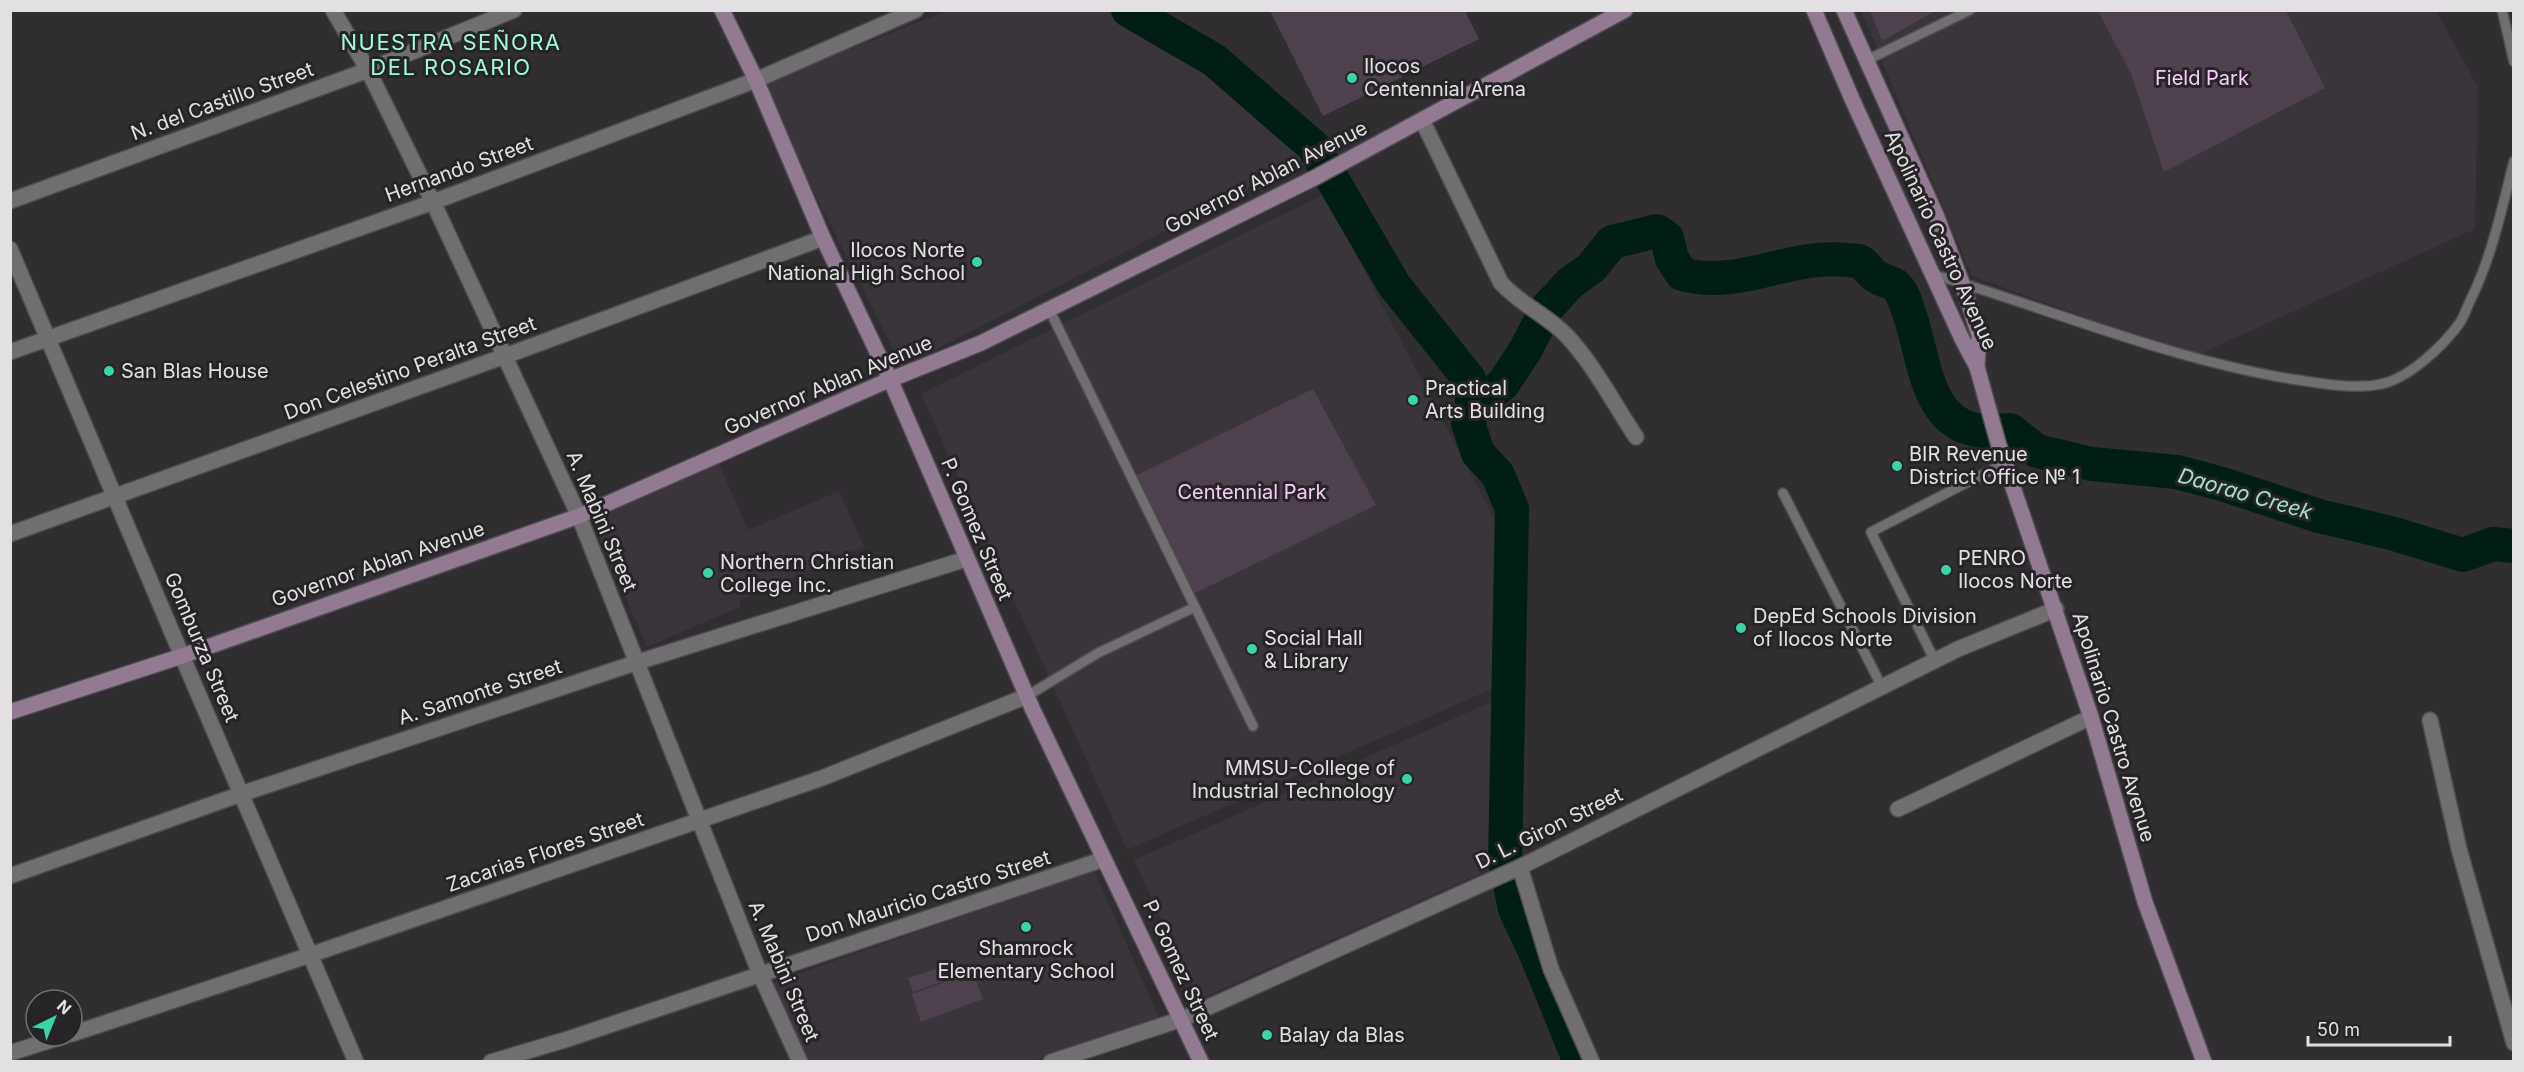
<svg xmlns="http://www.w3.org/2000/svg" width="2524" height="1072" font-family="Inter,sans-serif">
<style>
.built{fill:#3a343b}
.green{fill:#4e414e}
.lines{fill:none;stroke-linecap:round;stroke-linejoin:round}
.river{stroke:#001e13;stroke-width:34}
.service-casing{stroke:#4d4b4d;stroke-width:12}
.minor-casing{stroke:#4d4b4d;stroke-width:18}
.secondary-casing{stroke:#4d4b4d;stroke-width:18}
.service{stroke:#706e70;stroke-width:9}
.minor{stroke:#706e70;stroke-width:15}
.secondary{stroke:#917a92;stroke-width:15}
.poi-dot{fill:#3ad4a5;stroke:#262426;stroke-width:2}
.labels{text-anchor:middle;stroke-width:6;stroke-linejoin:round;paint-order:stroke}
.poi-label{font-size:20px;fill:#e2e0e2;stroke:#262426;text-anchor:start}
.park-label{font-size:20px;fill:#f7ccfa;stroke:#262426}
.street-label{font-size:20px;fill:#e2e0e2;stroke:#262426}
.water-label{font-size:21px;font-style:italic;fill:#a0e2c8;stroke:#262426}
.quarter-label{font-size:22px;letter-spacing:1.5px;fill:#9ff9d6;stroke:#262426}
</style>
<rect width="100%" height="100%" fill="#302e30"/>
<!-- built -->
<path class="built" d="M 946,11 L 1112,11 L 1265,107 L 1311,156 L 902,367 L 760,85 Z
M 1861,11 L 2436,11 L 2478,87 L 2475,229 L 2193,357 L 1972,276 Z
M 1324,194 L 1505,539 L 1492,689 L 1127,850 L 921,394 Z
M 717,459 L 748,530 L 839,491 L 864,547 L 740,600 L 740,607 L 647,647 L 589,513 Z
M 1500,698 L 1495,867 L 1198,1000 L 1134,860 Z
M 1094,870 L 1161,1022 L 1032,1061 L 807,1061 L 772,983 Z"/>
<!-- green -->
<path class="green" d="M 1270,11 L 1465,11 L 1479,39 L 1323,116 Z
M 1870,11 L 1935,11 L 1882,41 Z
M 2098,11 L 2286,11 L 2325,88 L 2164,172 L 2131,74 Z
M 1313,389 L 1376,505 L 1195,593 L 1135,476 Z
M 939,968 L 944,981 L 913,992 L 908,978 Z
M 973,972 L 983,999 L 921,1022 L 912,994 Z"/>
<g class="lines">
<!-- river -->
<path class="river" d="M 1128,10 L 1214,60 L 1313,146 L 1394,285 L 1469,379 L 1473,408 L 1468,423 L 1478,453 L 1498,475 L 1512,509 L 1505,863
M 1473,408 L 1503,384 L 1526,349 L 1547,308 L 1570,283 L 1591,268 L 1612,242 L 1657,231 L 1667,238 L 1672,259 L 1682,274 C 1738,290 1792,253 1848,260 C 1852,261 1858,260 1861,262 C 1866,265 1870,272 1874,275 C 1880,280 1888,281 1895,285 C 1903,292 1906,303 1909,313 C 1925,356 1924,425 1982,431 C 1991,431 2001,430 2010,430 L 2037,451 L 2092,464 L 2177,472 L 2222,484 L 2319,516 L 2391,533 L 2463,555 L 2493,544 L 2514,546
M 1511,889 L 1515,909 L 1536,954 L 1580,1062"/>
<defs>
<path id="service" d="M 2502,10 L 2514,62
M 1865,61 L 1970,10
M 1935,275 C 2053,310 2169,359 2291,379 C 2320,383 2353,390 2381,384 C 2408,379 2443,346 2459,324 C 2464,317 2467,307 2471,299 C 2492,256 2502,208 2514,161
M 1783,493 L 1882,687
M 1195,607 L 1253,726
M 1935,661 L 1871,532 L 2005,463
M 1027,696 L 1098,653 L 1195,607 L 1049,309"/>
<path id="minor" d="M 333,10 L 368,70 L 433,202 L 579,516 L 760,974 L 800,1062
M 1422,120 L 1501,283 C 1521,305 1547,315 1567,336 C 1594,365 1614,404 1636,437
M 10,201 L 368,70 L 514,10
M 10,249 L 182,656 L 356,1062
M 10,352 L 433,202 L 756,80 L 916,10
M 10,534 L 505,356 L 823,238
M 2430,720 L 2459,849 L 2514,1043
M 1898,809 L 2091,717
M 1520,867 L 1551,969 L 1592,1062
M 10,876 L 241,794 L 638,662 L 966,559
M 72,1034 L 310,955 L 822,778 L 1027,696
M 10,1053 L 64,1036
M 491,1062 L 568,1039 L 1104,859
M 1051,1062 L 1182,1019 L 1520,867 L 1958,649 L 2056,609"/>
<path id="secondary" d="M 722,10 L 756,80 L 823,238 L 890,379 L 1032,708 L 1201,1062
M 1814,10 L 1852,99 L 1962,339 L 1977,367 L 1999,446 L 2091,717 L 2145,902 L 2204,1062
M 1844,10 L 1937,217 L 1962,283 L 1979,335 L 1977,367
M 10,712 L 182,656 L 579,516 L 882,383 L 981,343 L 1316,177 L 1625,10"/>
</defs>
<!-- service casing -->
<use href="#service" class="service-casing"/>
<!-- minor casing -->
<use href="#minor" class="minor-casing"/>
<!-- secondary casing -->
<use href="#secondary" class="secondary-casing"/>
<!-- service -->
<use href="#service" class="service"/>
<!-- minor -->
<use href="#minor" class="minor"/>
<!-- secondary -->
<use href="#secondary" class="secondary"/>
</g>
<!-- markers -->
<g class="poi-dot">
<circle cx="1352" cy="78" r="6"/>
<circle cx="977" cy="262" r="6"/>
<circle cx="109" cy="371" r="6"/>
<circle cx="1413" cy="400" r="6"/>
<circle cx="1897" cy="466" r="6"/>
<circle cx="1946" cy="570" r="6"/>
<circle cx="708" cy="573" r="6"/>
<circle cx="1741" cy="628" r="6"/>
<circle cx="1252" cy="649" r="6"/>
<circle cx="1407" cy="779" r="6"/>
<circle cx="1026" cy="927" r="6"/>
<circle cx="1267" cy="1035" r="6"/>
</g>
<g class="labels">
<!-- poi labels -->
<g class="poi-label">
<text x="1364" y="73">Ilocos<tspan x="1364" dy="23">Centennial Arena</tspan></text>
<text x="965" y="257" text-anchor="end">Ilocos Norte<tspan x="965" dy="23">National High School</tspan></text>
<text x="121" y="378">San Blas House</text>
<text x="1425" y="395">Practical<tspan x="1425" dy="23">Arts Building</tspan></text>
<text x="1909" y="461">BIR Revenue<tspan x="1909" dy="23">District Office № 1</tspan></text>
<text x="1958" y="565">PENRO<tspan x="1958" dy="23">Ilocos Norte</tspan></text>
<text x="720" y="569">Northern Christian<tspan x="720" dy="23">College Inc.</tspan></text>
<text x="1753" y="623">DepEd Schools Division<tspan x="1753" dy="23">of Ilocos Norte</tspan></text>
<text x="1264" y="645">Social Hall<tspan x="1264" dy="23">&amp; Library</tspan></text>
<text x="1395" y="775" text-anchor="end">MMSU-College of<tspan x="1395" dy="23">Industrial Technology</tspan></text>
<text x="1026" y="955" text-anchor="middle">Shamrock<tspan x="1026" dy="23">Elementary School</tspan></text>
<text x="1279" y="1042">Balay da Blas</text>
</g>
<!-- park labels -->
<g class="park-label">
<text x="2202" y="85">Field Park</text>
<text x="1252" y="499">Centennial Park</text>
</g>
<!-- street labels -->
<g class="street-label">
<text transform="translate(222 101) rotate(-20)" y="7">N. del Castillo Street</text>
<text transform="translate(459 169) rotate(-20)" y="7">Hernando Street</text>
<text transform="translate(1266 177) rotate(-27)" y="7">Governor Ablan Avenue</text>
<text transform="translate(1941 240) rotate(65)" y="7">Apolinario Castro Avenue</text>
<text transform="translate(410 368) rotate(-20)" y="7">Don Celestino Peralta Street</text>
<text transform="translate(828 385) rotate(-23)" y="7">Governor Ablan Avenue</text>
<text transform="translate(602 521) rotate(67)" y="7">A. Mabini Street</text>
<text transform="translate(977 529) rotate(67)" y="7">P. Gomez Street</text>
<text transform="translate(378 564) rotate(-19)" y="7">Governor Ablan Avenue</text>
<text transform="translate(202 647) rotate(67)" y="7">Gomburza Street</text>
<text transform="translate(480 692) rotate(-18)" y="7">A. Samonte Street</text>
<text transform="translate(2114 727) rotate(73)" y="7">Apolinario Castro Avenue</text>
<text transform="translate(1549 828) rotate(-26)" y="7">D. L. Giron Street</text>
<text transform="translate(545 852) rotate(-19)" y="7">Zacarias Flores Street</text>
<text transform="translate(928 896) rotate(-18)" y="7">Don Mauricio Castro Street</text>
<text transform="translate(1181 970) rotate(65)" y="7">P. Gomez Street</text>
<text transform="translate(784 971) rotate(67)" y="7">A. Mabini Street</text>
</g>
<!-- water labels -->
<g class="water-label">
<text transform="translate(2245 494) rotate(16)" y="7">Daorao Creek</text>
</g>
<!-- quarter labels -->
<g class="quarter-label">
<text x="451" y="50">NUESTRA SEÑORA<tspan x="451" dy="25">DEL ROSARIO</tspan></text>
</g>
</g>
<!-- border -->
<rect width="2524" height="1072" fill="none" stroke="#e2e0e2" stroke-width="24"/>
<!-- north arrow -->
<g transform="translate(54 1018) rotate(43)"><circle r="28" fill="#262426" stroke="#716f71" stroke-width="1.5"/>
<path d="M0-4.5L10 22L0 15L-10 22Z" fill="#3ad4a5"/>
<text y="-9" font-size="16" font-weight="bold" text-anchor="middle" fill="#e2e0e2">N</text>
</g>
<!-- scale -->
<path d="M2308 1036v9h142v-9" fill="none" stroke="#e2e0e2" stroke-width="3"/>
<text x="2317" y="1036" font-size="18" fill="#e2e0e2" stroke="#262426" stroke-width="4.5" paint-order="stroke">50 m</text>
</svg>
